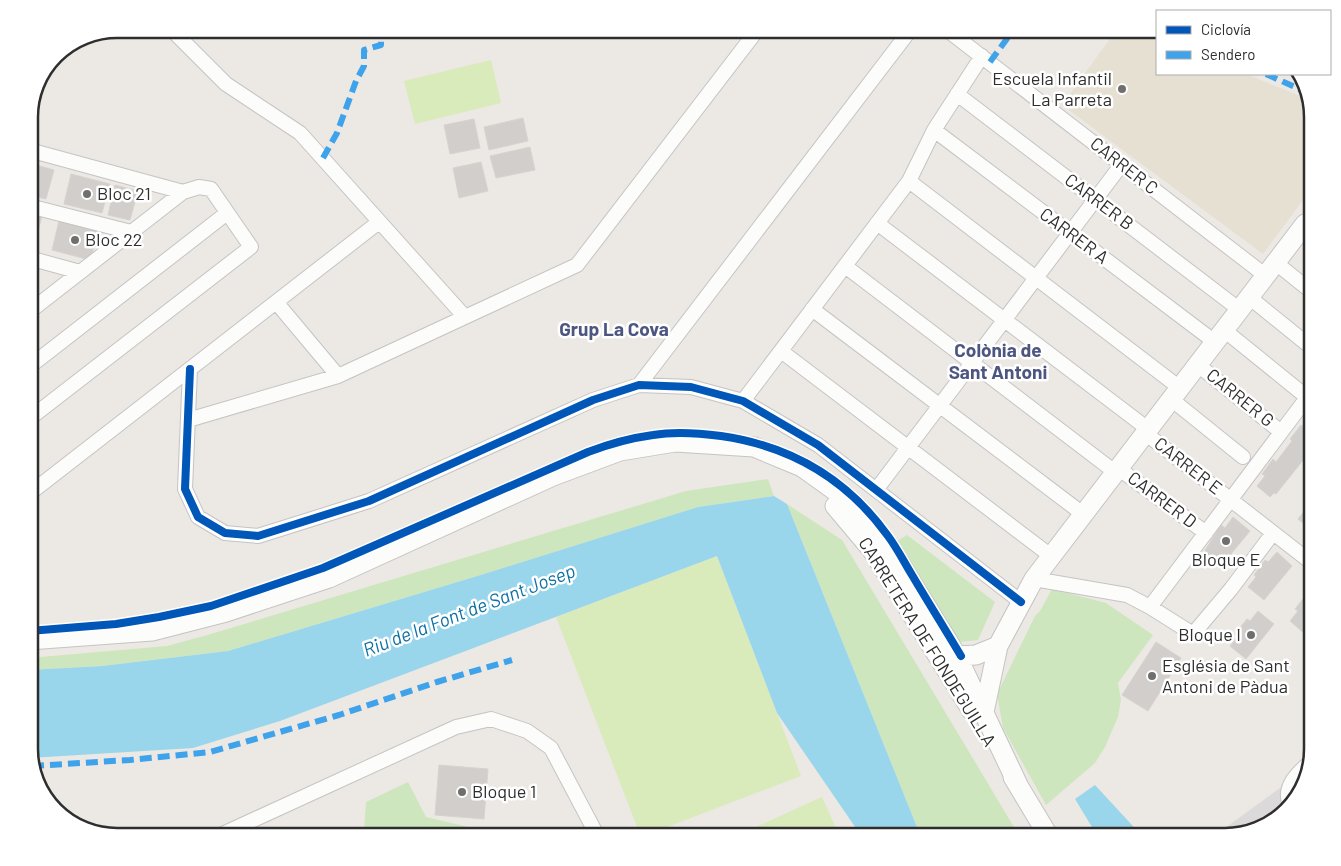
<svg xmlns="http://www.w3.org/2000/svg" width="1341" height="866" font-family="Barlow,sans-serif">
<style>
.industrial{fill:#dcd9db}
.education{fill:#e6e0d3}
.green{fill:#cee6be}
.pitch{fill:#d9eabb}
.water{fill:#99d6ec}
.building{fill:#d1cecb;stroke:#d7d4d0}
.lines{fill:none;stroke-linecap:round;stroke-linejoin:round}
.street-casing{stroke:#c5c4c5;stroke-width:16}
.secondary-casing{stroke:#c5c4c5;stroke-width:21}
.street{stroke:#fcfcfb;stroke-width:14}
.secondary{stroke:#fcfcfb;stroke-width:19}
.quiet{stroke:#3ea3eb;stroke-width:6;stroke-dasharray:12 6;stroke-linecap:butt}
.cycleway-casing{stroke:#fff;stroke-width:11}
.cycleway{stroke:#0057b8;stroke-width:8}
.poi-dot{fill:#706f6e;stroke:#fff;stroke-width:2}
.labels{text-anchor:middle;stroke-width:5;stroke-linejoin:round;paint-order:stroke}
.poi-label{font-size:18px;fill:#2e2e2e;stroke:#fff;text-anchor:start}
.street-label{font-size:18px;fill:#2e2e2e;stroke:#fff}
.neighbourhood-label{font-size:19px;font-weight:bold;fill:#4d5680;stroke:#fff}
.water-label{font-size:19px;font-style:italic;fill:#0d6fa3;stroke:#fff}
.rim{fill:none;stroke:#2e2e2e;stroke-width:2.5}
</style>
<rect width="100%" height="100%" fill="#ece8e4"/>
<!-- industrial -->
<path class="industrial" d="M 1306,769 L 1298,798 L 1268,826 L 1225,837 L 1213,837 Z"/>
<!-- education -->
<path class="education" d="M 1117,29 L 1157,29 L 1157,74 L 1246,74 L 1308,99 L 1312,116 L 1312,188 L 1263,254 L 1062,105 Z"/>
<!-- green -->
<path class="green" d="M 768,479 L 774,496 L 698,507 L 484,574 L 228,651 L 102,666 L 29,670 L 29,658 L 167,646 L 211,634 L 686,491 Z
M 787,504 L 842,540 L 1020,837 L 921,837 Z
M 907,535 L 995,602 L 978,640 L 959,642 L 889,546 Z
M 1052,589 L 1106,603 L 1153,635 L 1118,683 L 1121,700 L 1118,717 L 1105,747 L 1095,763 L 1046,805 L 1003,728 L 997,694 L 1035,616 L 1040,611 Z
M 408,782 L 426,817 L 485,831 L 468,837 L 445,837 L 364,830 L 366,802 Z"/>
<!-- pitch -->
<path class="pitch" d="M 491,60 L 501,103 L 415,124 L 404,81 Z
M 717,556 L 801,776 L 641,837 L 556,617 Z
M 822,797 L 840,837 L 734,837 Z"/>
<!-- water -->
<path class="water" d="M 774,496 L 787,504 L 921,837 L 862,837 L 777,713 L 717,556 L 280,721 L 193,748 L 30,758 L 29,670 L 102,666 L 228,651 L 484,574 L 698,507 Z
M 1095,785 L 1143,837 L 1098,837 L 1075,799 Z"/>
<!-- building -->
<path class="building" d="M 523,118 L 528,141 L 489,150 L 484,127 Z
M 474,119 L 480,148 L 450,154 L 444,125 Z
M 530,147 L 535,170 L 496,178 L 490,156 Z
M 481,162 L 488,191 L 459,198 L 453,168 Z
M 29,163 L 54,170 L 46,199 L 29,195 Z
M 71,174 L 110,184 L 102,213 L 64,204 Z
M 115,185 L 138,191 L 130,220 L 108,215 Z
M 29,213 L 42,216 L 34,246 L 29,244 Z
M 59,221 L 98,230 L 92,255 L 86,259 L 52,250 Z
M 1312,417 L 1312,449 L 1276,494 L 1274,493 L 1270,497 L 1257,486 L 1265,476 L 1262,474 L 1273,459 L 1276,462 L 1292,441 L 1290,439 L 1301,425 L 1304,427 Z
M 1312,494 L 1312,528 L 1311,530 L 1298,519 L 1306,509 L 1303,507 Z
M 1233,517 L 1250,531 L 1221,566 L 1204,552 L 1221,525 L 1225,528 Z
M 1277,552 L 1292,566 L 1264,600 L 1248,587 L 1256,577 L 1254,575 L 1265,560 L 1268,562 Z
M 1312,593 L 1312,627 L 1306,635 L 1290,621 L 1298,611 L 1295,609 L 1307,594 L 1310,596 Z
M 1258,611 L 1274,624 L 1246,659 L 1230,646 L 1238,636 L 1235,634 L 1247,619 L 1250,621 Z
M 1156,642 L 1181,658 L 1148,711 L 1122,695 Z
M 439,765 L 488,769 L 484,819 L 435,815 Z"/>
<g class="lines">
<defs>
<path id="street" d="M 171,29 L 226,84 L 300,133 L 465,317
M 946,29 L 1266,276
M 957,94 L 1240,310
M 934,130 L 1215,342
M 29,150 L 183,192
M 909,181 L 1180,388
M 29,206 L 131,232
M 877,223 L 1148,429
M 29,258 L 80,272
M 1276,263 L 1312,292
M 845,266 L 1115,472
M 1249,297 L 1312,348
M 276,302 L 338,376
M 812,309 L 1083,514
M 29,312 L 183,192 L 199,187 L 211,189 L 251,247 L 29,419
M 1224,330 L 1308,398
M 781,351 L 1051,556
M 1198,365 L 1281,432
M 29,367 L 227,213
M 190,369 L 185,489 L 198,517 L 225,533 L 258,536 L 369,501 L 593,400 L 639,385 L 691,387 L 743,401 L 818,445 L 1021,602
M 639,385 L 911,29
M 1171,399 L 1243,457
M 743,401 L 909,181 L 934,130 L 982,56
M 188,420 L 338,376 L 577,265 L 758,29
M 1145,433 L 1312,563
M 1118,468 L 1206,533
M 876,490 L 1122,164
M 29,494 L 379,222
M 1034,579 L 1127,595 L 1150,607 L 1193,634 L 1231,589 L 1273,533
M 1150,607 L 1312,391
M 1290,805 C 1283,789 1295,775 1307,765
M 216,837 L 456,727 L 491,719 L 527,731 L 551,748 L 598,837"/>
<path id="secondary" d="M 835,506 L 872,550 L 972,711
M 29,640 L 152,631 L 226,612 L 329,578 L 553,476 L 620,451 L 675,442 L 754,447 L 802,467 L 841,495 L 889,546 L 957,656 L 1019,787
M 957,656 L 976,655 L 998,646
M 984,712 L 998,646 L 1034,579 L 1305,224 L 1312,230
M 1013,777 L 1049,837"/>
</defs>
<!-- street casing -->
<use href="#street" class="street-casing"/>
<!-- secondary casing -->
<use href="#secondary" class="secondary-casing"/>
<!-- street -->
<use href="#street" class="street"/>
<!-- secondary -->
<use href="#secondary" class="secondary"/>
<!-- quiet -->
<path class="quiet" d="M 990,62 L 1014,29
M 1266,74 L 1306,92
M 323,158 L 337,133 L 356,81 L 364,66 L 364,50 L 381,45 L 381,29
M 32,766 L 130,760 L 210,752 L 339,715 L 437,682 L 512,660"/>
<defs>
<path id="cycleway" d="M 190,369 L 185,489 L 198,517 L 225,533 L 258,536 L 369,501 L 593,400 L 639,385 L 691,387 L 743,401 L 818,445 L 1021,602
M 29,631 L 116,624 L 159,617 L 211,606 L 323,568 L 588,452 C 609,444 631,438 653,435 C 676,431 699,433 721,436 C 791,446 847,479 888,536 C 897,548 904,562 912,575 C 928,602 945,629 961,656"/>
</defs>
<!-- cycleway casing -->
<use href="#cycleway" class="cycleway-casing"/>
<!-- cycleway -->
<use href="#cycleway" class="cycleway"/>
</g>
<!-- markers -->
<g class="poi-dot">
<circle cx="1122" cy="89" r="5"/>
<circle cx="87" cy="194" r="5"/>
<circle cx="75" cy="240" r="5"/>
<circle cx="1226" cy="541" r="5"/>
<circle cx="1251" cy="635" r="5"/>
<circle cx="1152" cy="676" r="5"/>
<circle cx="462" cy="792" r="5"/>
</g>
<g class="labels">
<!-- poi labels -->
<g class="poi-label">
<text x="1112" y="85" text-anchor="end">Escuela Infantil<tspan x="1112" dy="21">La Parreta</tspan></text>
<text x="97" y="200">Bloc 21</text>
<text x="85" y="246">Bloc 22</text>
<text x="1226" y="566" text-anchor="middle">Bloque E</text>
<text x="1241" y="641" text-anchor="end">Bloque I</text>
<text x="1162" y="672">Església de Sant<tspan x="1162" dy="21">Antoni de Pàdua</tspan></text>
<text x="472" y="798">Bloque 1</text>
</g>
<!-- street labels -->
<g class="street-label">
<text transform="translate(1124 166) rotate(38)" y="6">CARRER C</text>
<text transform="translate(1099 202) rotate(37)" y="6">CARRER B</text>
<text transform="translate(1074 236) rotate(37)" y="6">CARRER A</text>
<text transform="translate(1240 398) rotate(39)" y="6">CARRER G</text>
<text transform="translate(1188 466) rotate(38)" y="6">CARRER E</text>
<text transform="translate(1162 500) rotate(37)" y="6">CARRER D</text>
<text transform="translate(927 642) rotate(58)" y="6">CARRETERA DE FONDEGUILLA</text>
</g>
<!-- neighbourhood labels -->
<g class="neighbourhood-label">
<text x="614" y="336">Grup La Cova</text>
<text x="998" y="357">Colònia de<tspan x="998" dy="22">Sant Antoni</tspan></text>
</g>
<!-- water labels -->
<g class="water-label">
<text transform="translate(469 610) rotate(-21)" y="7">Riu de la Font de Sant Josep</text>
</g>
</g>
<!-- crop -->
<path d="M0 0H1341V866H0ZM117 38H1225A79 79 0 0 1 1304 117V749A79 79 0 0 1 1225 828H117A79 79 0 0 1 38 749V117A79 79 0 0 1 117 38Z" fill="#fff" fill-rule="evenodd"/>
<path class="rim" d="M117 38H1225A79 79 0 0 1 1304 117V749A79 79 0 0 1 1225 828H117A79 79 0 0 1 38 749V117A79 79 0 0 1 117 38Z"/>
<!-- legend -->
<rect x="1156" y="10" width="175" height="65" fill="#ffffff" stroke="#ababab"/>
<rect x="1166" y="26" width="25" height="8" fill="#0057b8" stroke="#ababab"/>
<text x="1201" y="35" font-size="15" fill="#2e2e2e">Ciclovía</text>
<rect x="1166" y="51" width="25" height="8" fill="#3ea3eb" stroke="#ababab"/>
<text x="1201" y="60" font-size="15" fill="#2e2e2e">Sendero</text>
</svg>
